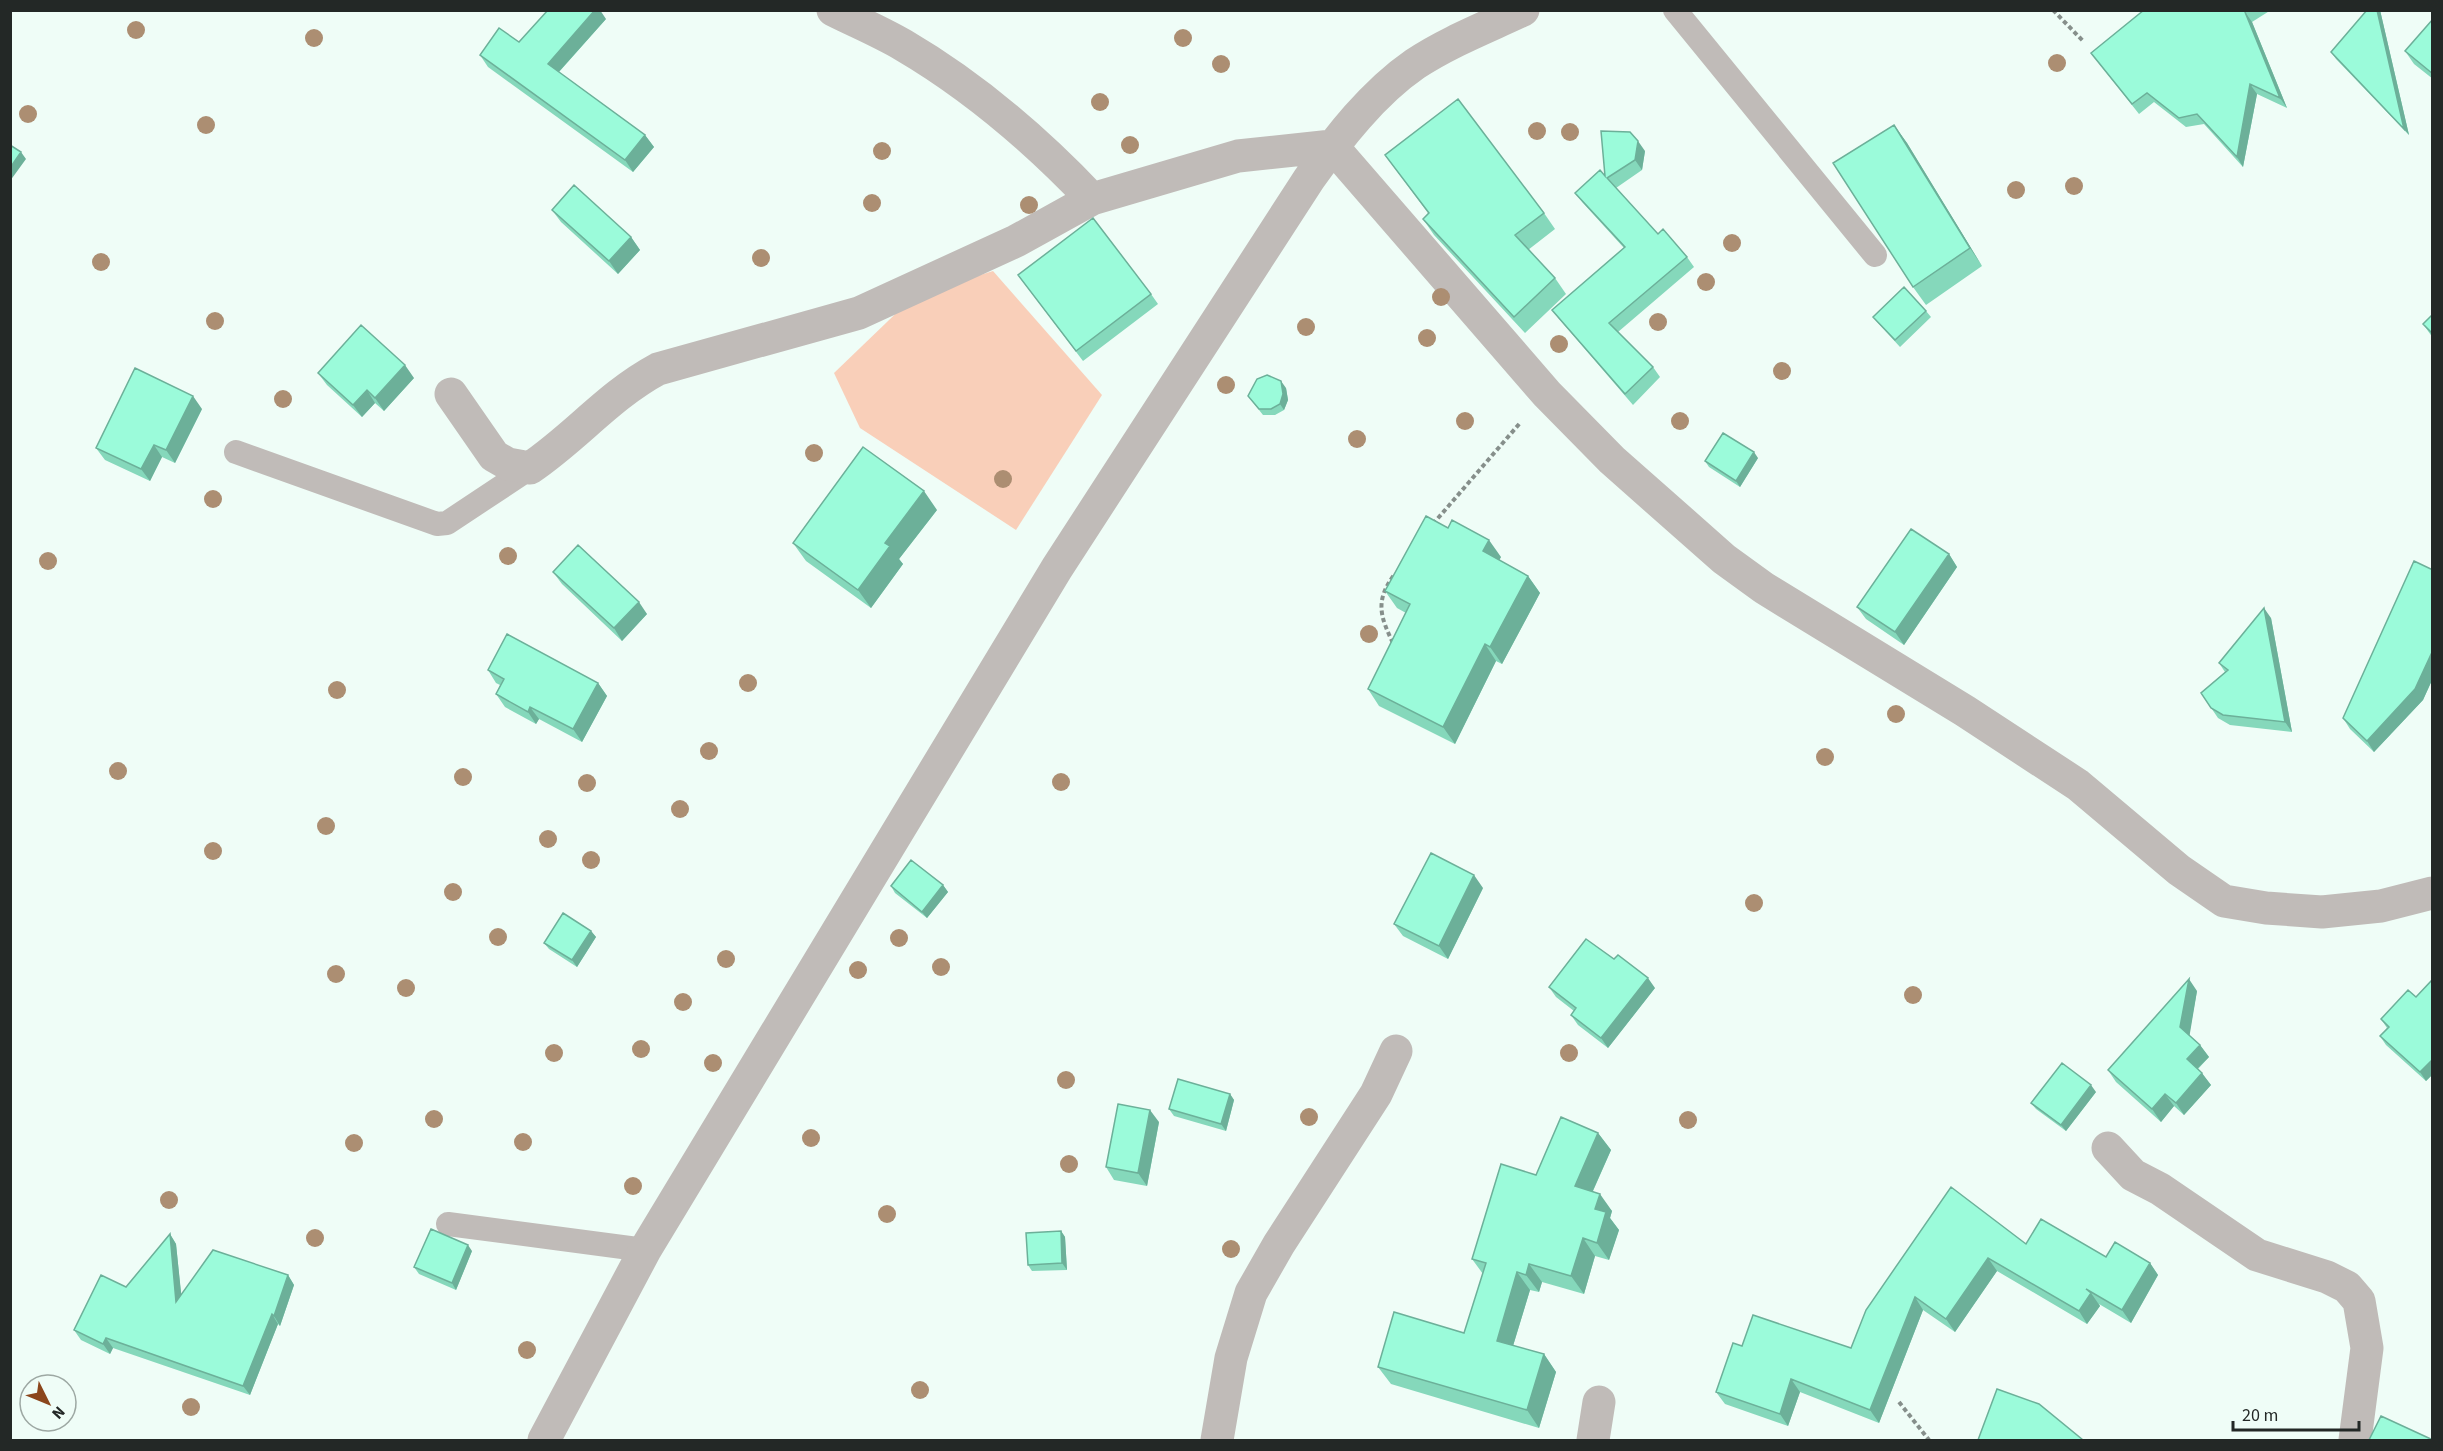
<svg xmlns="http://www.w3.org/2000/svg" width="2443" height="1451" font-family="'Source Sans 3',sans-serif">
<style>
.green{fill:#f9cfb9}
.lines{fill:none;stroke-linecap:round;stroke-linejoin:round}
.path{stroke:#868f8b;stroke-width:4;stroke-dasharray:4.5 3;stroke-linecap:butt}
.lane{stroke:#c0bbb8;stroke-width:24}
.street{stroke:#c0bbb8;stroke-width:33}
.tree{fill:#ac8e72}
.wall{fill:#85d8bb}
.shaded-wall{fill:#6cb099}
.building{fill:#9bfbda;stroke:#6cb099;stroke-width:1.5}
</style>
<rect width="100%" height="100%" fill="#effdf7"/>
<!-- green -->
<path class="green" d="M 993,271 L 1102,395 L 1016,530 L 860,428 L 834,373 L 914,296 Z"/>
<g class="lines">
<!-- path -->
<path class="path" d="M 2053,10 L 2084,42
M 1433,524 L 1520,423
M 1393,643 C 1380,616 1375,601 1394,575
M 1899,1402 L 1929,1440"/>
<!-- lane -->
<path class="lane" d="M 1675,10 L 1875,255
M 236,452 L 437,524 L 447,523 L 530,468
M 448,1224 L 645,1250"/>
<!-- street -->
<path class="street" d="M 833,10 C 857,22 881,32 903,45 C 973,86 1037,141 1092,199 L 1238,156 L 1332,146 L 1547,394 L 1612,460 L 1724,559 L 1764,588 L 1965,711 L 2078,785 L 2179,870 L 2224,901 L 2266,908 L 2322,912 L 2381,906 L 2432,893
M 451,394 L 494,456 L 508,464 L 530,468 C 576,437 608,396 658,369 L 859,313 L 1016,241 L 1092,199
M 2108,1148 L 2133,1175 L 2160,1189 L 2257,1255 L 2327,1277 L 2347,1287 L 2359,1301 L 2367,1348 L 2355,1440
M 544,1440 L 645,1250 L 1057,568 L 1309,179 C 1338,138 1373,93 1415,64 C 1448,42 1487,27 1523,10
M 1217,1440 L 1231,1358 L 1251,1293 L 1279,1244 L 1376,1094 L 1396,1051
M 1593,1440 L 1599,1402"/>
</g>
<!-- trees -->
<g class="tree">
<circle cx="136" cy="30" r="9"/>
<circle cx="314" cy="38" r="9"/>
<circle cx="1183" cy="38" r="9"/>
<circle cx="2057" cy="63" r="9"/>
<circle cx="1221" cy="64" r="9"/>
<circle cx="1100" cy="102" r="9"/>
<circle cx="28" cy="114" r="9"/>
<circle cx="206" cy="125" r="9"/>
<circle cx="1537" cy="131" r="9"/>
<circle cx="1570" cy="132" r="9"/>
<circle cx="1130" cy="145" r="9"/>
<circle cx="882" cy="151" r="9"/>
<circle cx="2074" cy="186" r="9"/>
<circle cx="2016" cy="190" r="9"/>
<circle cx="872" cy="203" r="9"/>
<circle cx="1029" cy="205" r="9"/>
<circle cx="1732" cy="243" r="9"/>
<circle cx="761" cy="258" r="9"/>
<circle cx="101" cy="262" r="9"/>
<circle cx="1706" cy="282" r="9"/>
<circle cx="1441" cy="297" r="9"/>
<circle cx="215" cy="321" r="9"/>
<circle cx="1658" cy="322" r="9"/>
<circle cx="1306" cy="327" r="9"/>
<circle cx="1427" cy="338" r="9"/>
<circle cx="1559" cy="344" r="9"/>
<circle cx="1782" cy="371" r="9"/>
<circle cx="1226" cy="385" r="9"/>
<circle cx="283" cy="399" r="9"/>
<circle cx="1465" cy="421" r="9"/>
<circle cx="1680" cy="421" r="9"/>
<circle cx="1357" cy="439" r="9"/>
<circle cx="814" cy="453" r="9"/>
<circle cx="1003" cy="479" r="9"/>
<circle cx="213" cy="499" r="9"/>
<circle cx="508" cy="556" r="9"/>
<circle cx="48" cy="561" r="9"/>
<circle cx="1369" cy="634" r="9"/>
<circle cx="748" cy="683" r="9"/>
<circle cx="337" cy="690" r="9"/>
<circle cx="1896" cy="714" r="9"/>
<circle cx="709" cy="751" r="9"/>
<circle cx="1825" cy="757" r="9"/>
<circle cx="118" cy="771" r="9"/>
<circle cx="463" cy="777" r="9"/>
<circle cx="1061" cy="782" r="9"/>
<circle cx="587" cy="783" r="9"/>
<circle cx="680" cy="809" r="9"/>
<circle cx="326" cy="826" r="9"/>
<circle cx="548" cy="839" r="9"/>
<circle cx="213" cy="851" r="9"/>
<circle cx="591" cy="860" r="9"/>
<circle cx="453" cy="892" r="9"/>
<circle cx="1754" cy="903" r="9"/>
<circle cx="498" cy="937" r="9"/>
<circle cx="899" cy="938" r="9"/>
<circle cx="726" cy="959" r="9"/>
<circle cx="941" cy="967" r="9"/>
<circle cx="858" cy="970" r="9"/>
<circle cx="336" cy="974" r="9"/>
<circle cx="406" cy="988" r="9"/>
<circle cx="1913" cy="995" r="9"/>
<circle cx="683" cy="1002" r="9"/>
<circle cx="641" cy="1049" r="9"/>
<circle cx="554" cy="1053" r="9"/>
<circle cx="1569" cy="1053" r="9"/>
<circle cx="713" cy="1063" r="9"/>
<circle cx="1066" cy="1080" r="9"/>
<circle cx="1309" cy="1117" r="9"/>
<circle cx="434" cy="1119" r="9"/>
<circle cx="1688" cy="1120" r="9"/>
<circle cx="811" cy="1138" r="9"/>
<circle cx="523" cy="1142" r="9"/>
<circle cx="354" cy="1143" r="9"/>
<circle cx="1069" cy="1164" r="9"/>
<circle cx="633" cy="1186" r="9"/>
<circle cx="169" cy="1200" r="9"/>
<circle cx="887" cy="1214" r="9"/>
<circle cx="315" cy="1238" r="9"/>
<circle cx="1231" cy="1249" r="9"/>
<circle cx="527" cy="1350" r="9"/>
<circle cx="920" cy="1390" r="9"/>
<circle cx="191" cy="1407" r="9"/>
</g>
<!-- wall -->
<path class="wall" d="M 2144,10 L 2271,10 L 2252,22 L 2287,108 L 2257,94 L 2243,167 L 2204,124 L 2186,127 L 2154,102 L 2139,114 L 2091,53 Z
M 2367,10 L 2380,10 L 2409,135 L 2336,59 L 2331,52 Z
M 606,19 L 559,72 L 645,135 L 654,147 L 633,172 L 488,67 L 480,55 L 519,42 Z
M 2433,19 L 2433,79 L 2414,64 L 2405,51 Z
M 1894,125 L 1907,143 L 1982,266 L 1926,305 L 1913,287 Z
M 1645,151 L 1642,170 L 1616,188 L 1658,234 L 1687,257 L 1694,267 L 1618,332 L 1653,367 L 1660,377 L 1633,405 L 1560,320 L 1552,310 L 1624,248 L 1583,203 L 1575,193 Z
M 1385,155 L 1544,213 L 1555,229 L 1528,250 L 1555,278 L 1566,294 L 1525,333 L 1434,235 L 1423,219 L 1428,213 Z
M 552,210 L 631,237 L 640,250 L 618,274 L 561,222 Z
M 1018,275 L 1151,294 L 1158,304 L 1083,361 Z
M 1926,311 L 1931,317 L 1900,347 L 1878,323 L 1873,317 Z
M 2433,314 L 2433,338 L 2423,324 Z
M 318,373 L 414,378 L 384,411 L 375,403 L 362,417 L 327,385 Z
M 1286,388 L 1288,400 L 1284,410 L 1275,415 L 1263,415 L 1248,396 Z
M 202,409 L 175,463 L 162,457 L 150,481 L 105,460 L 96,448 Z
M 1758,458 L 1740,487 L 1709,467 L 1705,461 Z
M 937,510 L 899,559 L 903,564 L 871,608 L 806,561 L 793,543 Z
M 1949,554 L 1957,567 L 1904,645 L 1866,619 L 1857,607 Z
M 1501,557 L 1499,560 L 1528,576 L 1540,593 L 1502,664 L 1496,661 L 1455,744 L 1379,706 L 1368,689 L 1406,613 L 1397,608 L 1385,591 Z
M 2433,570 L 2433,678 L 2423,700 L 2374,752 L 2350,729 L 2343,718 Z
M 553,572 L 647,614 L 622,641 L 562,584 Z
M 2271,618 L 2292,732 L 2230,725 L 2218,718 L 2201,693 L 2225,672 L 2219,663 Z
M 488,670 L 598,683 L 607,696 L 582,742 L 539,719 L 536,724 L 505,707 L 496,694 L 500,685 L 496,683 Z
M 943,885 L 948,892 L 927,918 L 895,893 L 891,886 Z
M 1483,888 L 1448,959 L 1403,936 L 1394,924 Z
M 591,931 L 596,937 L 577,967 L 549,949 L 544,943 Z
M 2433,979 L 2433,1074 L 2426,1081 L 2386,1045 L 2380,1036 L 2387,1028 L 2381,1019 L 2416,997 Z
M 1549,987 L 1655,988 L 1608,1048 L 1578,1025 L 1571,1015 L 1574,1011 L 1556,997 Z
M 2197,991 L 2189,1035 L 2200,1045 L 2209,1057 L 2198,1069 L 2211,1085 L 2184,1115 L 2174,1106 L 2161,1122 L 2116,1082 L 2108,1070 Z
M 2096,1092 L 2066,1131 L 2036,1109 L 2031,1103 Z
M 1230,1094 L 1234,1100 L 1226,1131 L 1174,1116 L 1169,1109 Z
M 1159,1122 L 1147,1186 L 1114,1180 L 1106,1167 Z
M 1598,1133 L 1611,1150 L 1593,1191 L 1612,1211 L 1610,1218 L 1619,1230 L 1609,1260 L 1595,1256 L 1584,1294 L 1542,1282 L 1539,1292 L 1530,1290 L 1513,1346 L 1544,1354 L 1556,1372 L 1539,1428 L 1391,1384 L 1378,1367 L 1464,1333 L 1483,1274 L 1472,1259 L 1536,1175 Z
M 1061,1231 L 1065,1237 L 1067,1270 L 1032,1271 L 1028,1265 Z
M 170,1234 L 176,1244 L 181,1294 L 288,1275 L 294,1285 L 280,1326 L 278,1324 L 250,1395 L 113,1348 L 110,1354 L 81,1340 L 74,1330 L 126,1287 Z
M 2026,1244 L 2106,1257 L 2150,1263 L 2158,1275 L 2131,1323 L 2099,1304 L 2100,1306 L 2087,1324 L 1997,1271 L 1955,1332 L 1923,1310 L 1879,1423 L 1800,1392 L 1788,1426 L 1725,1404 L 1716,1392 L 1742,1346 L 1851,1348 L 1866,1310 Z
M 472,1251 L 456,1290 L 419,1274 L 414,1267 Z"/>
<!-- shaded-wall -->
<path class="shaded-wall" d="M 595,10 L 600,10 L 606,19 L 556,75 L 548,64 Z
M 2377,10 L 2380,10 L 2409,135 L 2404,129 Z
M 2245,12 L 2252,22 L 2287,108 L 2280,98 Z
M 2250,84 L 2257,94 L 2243,167 L 2237,157 Z
M 1894,125 L 1907,143 L 1982,266 L 1970,248 Z
M 645,135 L 654,147 L 633,172 L 625,160 Z
M 1638,141 L 1645,151 L 1642,170 L 1635,160 Z
M 21,152 L 26,159 L 10,181 L 10,168 Z
M 631,237 L 640,250 L 618,274 L 609,261 Z
M 405,365 L 414,378 L 384,411 L 375,398 Z
M 1281,381 L 1286,388 L 1288,400 L 1284,410 L 1280,404 Z
M 367,390 L 375,403 L 362,417 L 353,405 Z
M 193,396 L 202,409 L 175,463 L 166,450 Z
M 154,445 L 162,457 L 150,481 L 141,469 Z
M 1754,452 L 1758,458 L 1740,487 L 1736,481 Z
M 924,491 L 937,510 L 899,559 L 903,564 L 871,608 L 858,590 L 885,543 Z
M 1489,540 L 1501,557 L 1495,568 L 1483,551 Z
M 1949,554 L 1957,567 L 1904,645 L 1895,632 Z
M 1528,576 L 1540,593 L 1502,664 L 1490,647 Z
M 639,602 L 647,614 L 622,641 L 614,628 Z
M 2264,608 L 2271,618 L 2292,732 L 2285,722 Z
M 1485,644 L 1496,661 L 1455,744 L 1443,727 Z
M 2433,650 L 2433,678 L 2423,700 L 2374,752 L 2367,741 Z
M 598,683 L 607,696 L 582,742 L 573,729 Z
M 530,707 L 539,719 L 536,724 L 528,712 Z
M 1474,875 L 1483,888 L 1448,959 L 1439,946 Z
M 943,885 L 948,892 L 927,918 L 922,912 Z
M 591,931 L 596,937 L 577,967 L 572,960 Z
M 1648,978 L 1655,988 L 1608,1048 L 1601,1038 Z
M 2189,979 L 2197,991 L 2189,1039 L 2180,1027 Z
M 2200,1045 L 2209,1057 L 2195,1071 L 2187,1059 Z
M 2433,1059 L 2433,1074 L 2426,1081 L 2420,1072 Z
M 2202,1073 L 2211,1085 L 2184,1115 L 2176,1103 Z
M 2091,1085 L 2096,1092 L 2066,1131 L 2061,1125 Z
M 1230,1094 L 1234,1100 L 1226,1131 L 1221,1124 Z
M 2165,1094 L 2174,1106 L 2161,1122 L 2152,1109 Z
M 1150,1110 L 1159,1122 L 1147,1186 L 1138,1173 Z
M 1598,1133 L 1611,1150 L 1587,1204 L 1575,1186 Z
M 1600,1194 L 1612,1211 L 1610,1218 L 1619,1230 L 1609,1260 L 1597,1243 L 1595,1209 Z
M 1061,1231 L 1065,1237 L 1067,1270 L 1062,1263 Z
M 170,1234 L 176,1244 L 183,1311 L 176,1302 Z
M 1583,1238 L 1595,1256 L 1584,1294 L 1571,1276 Z
M 468,1245 L 472,1251 L 456,1290 L 452,1283 Z
M 1988,1258 L 1997,1271 L 1955,1332 L 1946,1319 Z
M 2150,1263 L 2158,1275 L 2131,1323 L 2122,1310 Z
M 1529,1264 L 1542,1282 L 1539,1292 L 1526,1275 Z
M 1517,1272 L 1530,1290 L 1509,1359 L 1497,1341 Z
M 288,1275 L 294,1285 L 280,1326 L 274,1316 Z
M 2091,1293 L 2100,1306 L 2087,1324 L 2079,1311 Z
M 1915,1297 L 1923,1310 L 1879,1423 L 1870,1410 Z
M 272,1314 L 278,1324 L 250,1395 L 243,1386 Z
M 106,1338 L 113,1348 L 110,1354 L 103,1344 Z
M 1544,1354 L 1556,1372 L 1539,1428 L 1527,1410 Z
M 1791,1379 L 1800,1392 L 1788,1426 L 1780,1414 Z"/>
<!-- building -->
<path class="building" d="M 548,10 L 595,10 L 548,64 L 645,135 L 625,160 L 480,55 L 499,28 L 519,42 Z
M 2144,10 L 2248,10 L 2245,12 L 2280,98 L 2250,84 L 2237,157 L 2197,114 L 2179,118 L 2147,93 L 2132,104 L 2091,53 Z
M 2367,10 L 2377,10 L 2404,129 L 2331,52 Z
M 2433,19 L 2433,74 L 2405,51 Z
M 1458,99 L 1544,213 L 1515,235 L 1555,278 L 1514,317 L 1423,219 L 1429,213 L 1385,155 Z
M 1894,125 L 1970,248 L 1913,287 L 1833,163 Z
M 1601,131 L 1630,132 L 1638,141 L 1635,160 L 1607,178 L 1658,234 L 1663,229 L 1687,257 L 1609,323 L 1653,367 L 1625,394 L 1552,310 L 1625,247 L 1575,193 L 1600,170 L 1605,176 Z
M 10,145 L 21,152 L 10,168 Z
M 574,185 L 631,237 L 609,261 L 552,210 Z
M 1093,218 L 1151,294 L 1076,351 L 1018,275 Z
M 1904,287 L 1926,311 L 1895,340 L 1873,317 Z
M 2433,314 L 2433,334 L 2423,324 Z
M 361,325 L 405,365 L 375,398 L 367,390 L 353,405 L 318,373 Z
M 135,368 L 193,396 L 166,450 L 154,445 L 141,469 L 96,448 Z
M 1267,375 L 1281,381 L 1283,394 L 1280,404 L 1271,409 L 1259,409 L 1248,396 L 1257,379 Z
M 1723,433 L 1754,452 L 1736,481 L 1705,461 Z
M 863,447 L 924,491 L 885,543 L 890,546 L 858,590 L 793,543 Z
M 1426,516 L 1448,528 L 1452,520 L 1489,540 L 1483,551 L 1528,576 L 1490,647 L 1485,644 L 1443,727 L 1368,689 L 1410,604 L 1385,591 Z
M 1911,529 L 1949,554 L 1895,632 L 1857,607 Z
M 578,545 L 639,602 L 614,628 L 553,572 Z
M 2414,561 L 2433,570 L 2433,650 L 2415,689 L 2367,741 L 2343,718 Z
M 2264,608 L 2285,722 L 2223,715 L 2211,708 L 2201,693 L 2228,670 L 2219,663 Z
M 507,634 L 598,683 L 573,729 L 530,707 L 528,712 L 496,694 L 504,679 L 488,670 Z
M 1431,853 L 1474,875 L 1439,946 L 1394,924 Z
M 911,860 L 943,885 L 922,912 L 891,886 Z
M 563,913 L 591,931 L 572,960 L 544,943 Z
M 1586,939 L 1614,959 L 1618,955 L 1648,978 L 1601,1038 L 1571,1015 L 1576,1008 L 1549,987 Z
M 2189,979 L 2180,1027 L 2200,1045 L 2187,1059 L 2202,1073 L 2176,1103 L 2165,1094 L 2152,1109 L 2108,1070 Z
M 2433,979 L 2433,1059 L 2420,1072 L 2380,1036 L 2389,1027 L 2381,1019 L 2408,990 L 2416,997 Z
M 2062,1063 L 2091,1085 L 2061,1125 L 2031,1103 Z
M 1178,1079 L 1230,1094 L 1221,1124 L 1169,1109 Z
M 1118,1104 L 1150,1110 L 1138,1173 L 1106,1167 Z
M 1561,1117 L 1598,1133 L 1575,1186 L 1600,1194 L 1595,1209 L 1606,1212 L 1597,1243 L 1583,1238 L 1571,1276 L 1529,1264 L 1526,1275 L 1517,1272 L 1497,1341 L 1544,1354 L 1527,1410 L 1378,1367 L 1394,1312 L 1464,1333 L 1486,1263 L 1472,1259 L 1501,1164 L 1536,1175 Z
M 1951,1187 L 2026,1244 L 2041,1219 L 2106,1257 L 2115,1242 L 2150,1263 L 2122,1310 L 2086,1289 L 2091,1293 L 2079,1311 L 1988,1258 L 1946,1319 L 1915,1297 L 1870,1410 L 1791,1379 L 1780,1414 L 1716,1392 L 1733,1343 L 1742,1346 L 1753,1315 L 1851,1348 L 1866,1310 Z
M 431,1229 L 468,1245 L 452,1283 L 414,1267 Z
M 1061,1231 L 1062,1263 L 1028,1265 L 1026,1233 Z
M 170,1234 L 176,1302 L 213,1250 L 288,1275 L 274,1316 L 272,1314 L 243,1386 L 106,1338 L 103,1344 L 74,1330 L 101,1275 L 126,1287 Z
M 1997,1389 L 2039,1404 L 2083,1440 L 1978,1440 Z
M 2381,1416 L 2433,1440 L 2369,1440 Z"/>
<!-- border -->
<rect width="2443" height="1451" fill="none" stroke="#232826" stroke-width="24"/>
<!-- north arrow -->
<g transform="translate(48 1403) rotate(133)"><circle r="28" fill="#effdf7" stroke="#9da8a3" stroke-width="1.5"/>
<path d="M0-4.5L10 22L0 15L-10 22Z" fill="#8b461c"/>
<text y="-9" font-size="16" font-weight="bold" text-anchor="middle" fill="#232826">N</text>
</g>
<!-- scale -->
<path d="M2233 1421v9h126v-9" fill="none" stroke="#232826" stroke-width="3"/>
<text x="2242" y="1421" font-size="18" fill="#232826" stroke="#effdf7" stroke-width="4.5" paint-order="stroke">20 m</text>
</svg>
